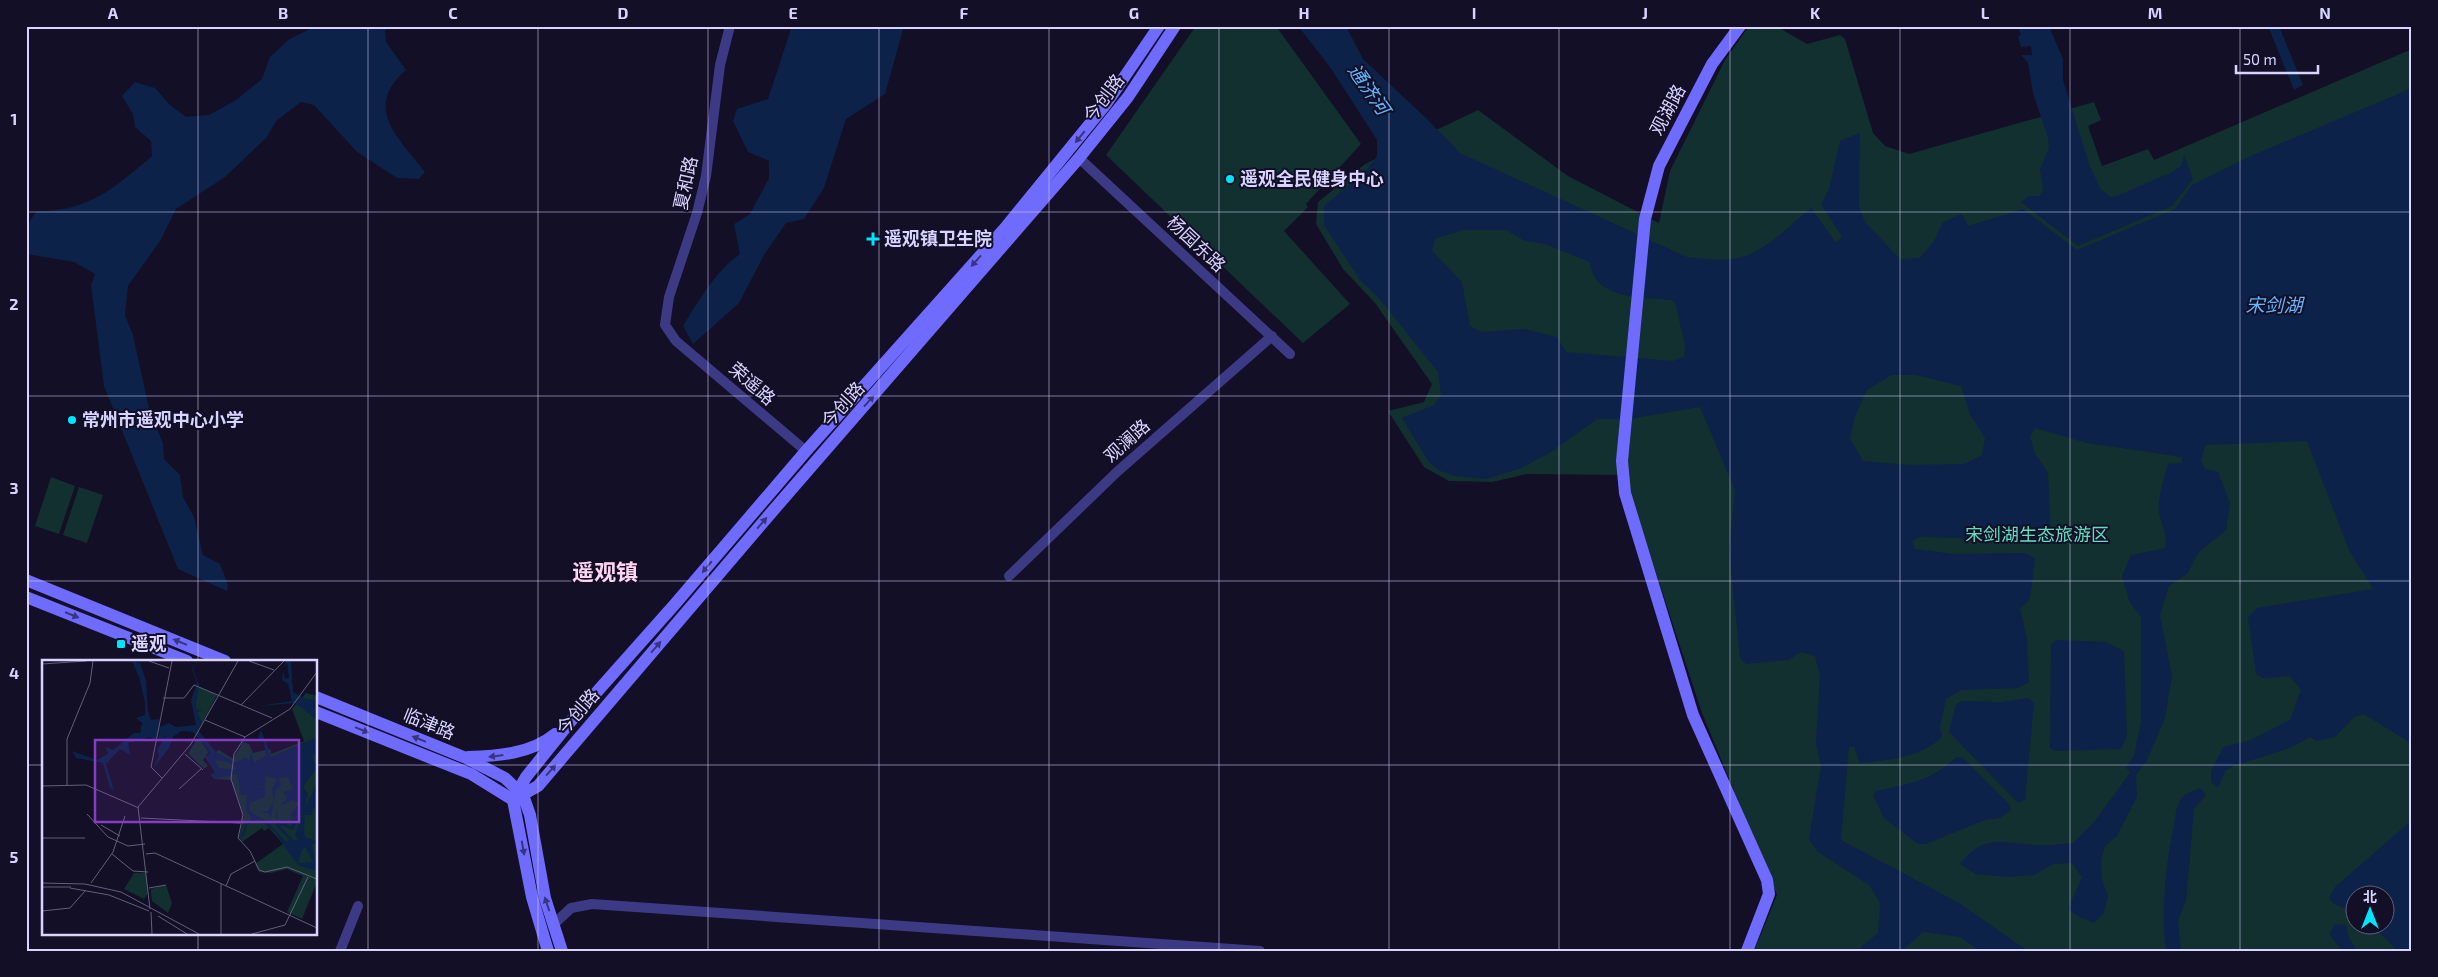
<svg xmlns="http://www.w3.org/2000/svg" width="2438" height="977" font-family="'Exo 2','Noto Sans SC',sans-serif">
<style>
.green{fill:#12302f;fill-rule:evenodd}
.water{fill:#0c2248;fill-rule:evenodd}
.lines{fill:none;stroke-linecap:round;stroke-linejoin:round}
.street{stroke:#3d3a85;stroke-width:10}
.secondary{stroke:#6f6bff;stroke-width:12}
.oneway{fill:#38347d}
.grid{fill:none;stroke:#d9d4ff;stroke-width:1;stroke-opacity:0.55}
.poi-dot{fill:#00e5ff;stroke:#130f26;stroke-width:2}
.labels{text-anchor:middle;stroke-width:4;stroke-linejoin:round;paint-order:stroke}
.street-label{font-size:18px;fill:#d9d4ff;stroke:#130f26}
.poi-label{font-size:18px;font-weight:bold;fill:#d9d4ff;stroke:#130f26;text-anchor:start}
.park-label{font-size:18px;fill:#5fe0c0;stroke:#130f26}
.water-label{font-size:19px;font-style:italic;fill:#62b6ff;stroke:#130f26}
.district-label{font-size:22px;font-weight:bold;fill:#ffd6f0;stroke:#130f26}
.inset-road{fill:none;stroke:#625e7d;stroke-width:1}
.view{fill:#843dc5;fill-opacity:0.15;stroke:#843dc5;stroke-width:2.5}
.inset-edge{fill:none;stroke:#d9d4ff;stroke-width:2.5}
.neatline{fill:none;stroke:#d9d4ff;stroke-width:2}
.grid-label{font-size:16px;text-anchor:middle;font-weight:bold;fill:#d9d4ff}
</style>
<rect width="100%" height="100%" fill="#130f26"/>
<!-- green -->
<path class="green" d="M 1196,26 L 1276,26 L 1361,144 L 1306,204 L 1308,207 L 1284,231 L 1350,304 L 1303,343 L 1106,155 Z
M 1749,26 L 1776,26 L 1807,44 L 1840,35 L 1845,39 L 1873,133 L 1885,146 L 1909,154 L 2094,102 L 2101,120 L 2088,126 L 2102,166 L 2148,149 L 2154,160 L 2412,49 L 2412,951 L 1754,951 L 1777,895 L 1702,713 L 1624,475 L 1527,474 L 1492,482 L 1449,481 L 1424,467 L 1388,411 L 1424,402 L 1432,384 L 1375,303 L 1343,269 L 1316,224 L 1318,202 L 1365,164 L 1478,110 L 1568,176 L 1659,223 L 1670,171 L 1725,60 ZM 2356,894 L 2386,894 L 2386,924 L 2356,924 Z
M 51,477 L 75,486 L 59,534 L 35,526 Z
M 79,487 L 103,495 L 87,543 L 63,535 Z"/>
<!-- water -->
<path class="water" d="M 316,26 L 396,26 L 385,30 L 386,42 L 406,70 C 362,108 399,138 425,172 L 419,179 L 397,178 L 357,152 L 314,105 L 301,102 L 276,121 L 267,137 L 225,177 L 176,209 L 160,241 L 128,286 L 125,315 L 133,335 L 150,413 L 163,443 L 164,459 L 180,475 L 183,497 L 194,517 L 203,555 L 220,564 L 228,585 L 227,591 L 178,569 L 104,386 L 91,285 L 95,274 L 74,262 L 26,254 C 26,236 25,224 37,211 C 90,211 114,188 152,156 L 151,141 L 135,127 L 133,114 L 122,96 L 135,82 L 155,88 L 170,105 L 186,117 L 209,115 L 236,100 L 262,79 L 270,57 L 288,40 Z
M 792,26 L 904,26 L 885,94 L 846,119 L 824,188 L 804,219 L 786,223 L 764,255 L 739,303 L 693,344 L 683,326 C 699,300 715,272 740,254 L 734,224 L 750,214 L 769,178 L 769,161 L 748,152 L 733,121 L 737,109 L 768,99 Z
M 1298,26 L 1346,26 L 1363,59 L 1426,118 L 1460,153 L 1687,257 C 1704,259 1721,261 1738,258 C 1763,254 1791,224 1811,208 L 1836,243 L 1842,237 L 1821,204 L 1829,189 L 1840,141 L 1860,133 L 1859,207 L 1865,222 L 1900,259 L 1920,258 L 1934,241 L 1943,222 L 1962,214 L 1968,226 L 2023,209 L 2077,250 L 2175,209 L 2192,185 L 2251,156 L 2412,88 L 2412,744 L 2364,714 L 2354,717 L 2335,737 L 2317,741 L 2310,737 L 2290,748 L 2233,766 L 2226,770 L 2218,788 L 2211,782 L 2211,771 L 2223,747 L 2251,740 L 2290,720 L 2301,690 L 2290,676 L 2263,678 L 2256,674 L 2248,617 L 2257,608 L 2373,589 L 2349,550 L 2307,441 L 2205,445 L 2201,460 L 2205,469 L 2218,472 L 2230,503 L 2226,530 L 2198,553 L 2188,573 L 2169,586 L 2160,615 L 2172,676 L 2165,718 L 2147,760 L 2136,775 L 2137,797 L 2117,836 L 2105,846 L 2101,861 L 2102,880 L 2108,896 L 2104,913 L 2094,923 L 2079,917 L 2068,909 L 2082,877 L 2072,863 L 2053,864 L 2034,875 L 2008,877 L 1976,874 L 1960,864 C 1985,832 2002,844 2038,845 C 2049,846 2061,844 2073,843 L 2094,822 L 2130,773 L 2126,767 L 2134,756 L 2141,722 L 2141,617 L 2129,601 L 2122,576 L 2131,555 L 2165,548 C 2168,534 2162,527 2159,514 C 2157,502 2164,476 2168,464 L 2182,463 L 2182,457 L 2087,443 L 2035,428 L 2030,437 L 2035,453 L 2048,473 L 2051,537 L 2049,543 L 2033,544 L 1988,539 L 1920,537 L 1912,541 L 1915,549 L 1952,554 L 2025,553 L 2035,558 L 2030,599 L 2020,609 L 2027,639 L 2029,682 L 2018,688 L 1961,690 L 1946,699 L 1940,727 L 1942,737 C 1920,758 1890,760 1860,763 L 1854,747 L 1849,747 L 1841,840 L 1959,903 L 2028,951 L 1980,951 L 1960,937 L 1923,932 L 1902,951 L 1856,951 L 1878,933 L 1880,903 L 1869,885 L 1818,852 L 1809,839 L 1821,766 L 1816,744 L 1820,675 L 1815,656 L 1801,652 L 1788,660 L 1746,664 L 1740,658 L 1729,551 L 1735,490 L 1700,407 L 1629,419 L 1597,419 L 1551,452 L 1521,468 L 1487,479 L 1455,476 L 1438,470 L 1428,461 L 1402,418 L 1434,405 L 1441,395 L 1438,372 L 1379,298 L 1361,281 L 1324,225 L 1324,206 L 1366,171 L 1377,156 L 1377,140 L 1330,67 ZM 1463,230 L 1506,230 L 1525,241 L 1545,244 L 1590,262 C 1593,300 1643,297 1672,300 L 1676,305 L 1685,347 L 1684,356 L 1673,361 L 1566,352 L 1557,337 L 1524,329 L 1481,332 L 1470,326 L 1462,282 L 1432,251 L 1435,239 ZM 1891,375 L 1916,375 L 1961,386 L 1970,414 L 1985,438 L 1982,455 L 1964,464 L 1910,465 L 1863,461 L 1850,439 L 1854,419 L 1867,390 Z
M 2018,26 L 2049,26 L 2063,59 L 2063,80 L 2089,164 L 2100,188 L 2110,197 L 2117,196 L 2172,172 L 2181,166 L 2184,155 L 2193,179 L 2172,206 L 2078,246 L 2021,202 L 2029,196 L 2040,196 L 2043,190 L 2040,169 L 2049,148 L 2048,138 L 2033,93 L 2028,63 L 2021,55 L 2032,55 L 2031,46 L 2021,47 L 2018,36 L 2021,35 Z
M 2268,26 L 2279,26 L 2303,85 L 2294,90 Z
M 2056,640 L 2105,642 L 2124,651 L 2127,736 L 2121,749 L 2055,751 L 2050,748 L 2051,644 Z
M 2028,698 L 2034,703 L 2025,800 L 2018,803 L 1949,732 L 1956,704 L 1962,701 L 2002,702 Z
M 1957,757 L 1962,757 L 2010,805 L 2011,810 L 2000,818 L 1985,820 L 1926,844 L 1918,844 L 1884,818 L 1873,795 L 1876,791 C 1912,783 1928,782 1957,757 Z
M 2200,788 L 2206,795 L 2194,809 L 2186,901 L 2178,920 L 2181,951 L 2166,951 C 2160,911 2166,864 2174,825 C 2175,818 2176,809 2179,802 C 2183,794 2192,791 2200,788 Z
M 2412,820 L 2412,951 L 2398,951 L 2371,925 L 2386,924 L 2386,894 L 2356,894 L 2355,913 L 2333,903 L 2329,898 L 2335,887 Z
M 2335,924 L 2346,925 L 2349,938 L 2358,951 L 2342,951 L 2329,934 Z"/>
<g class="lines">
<!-- street -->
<path class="street" d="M 730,26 L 720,65 L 706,176 L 697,213 L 669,297 L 665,325 L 676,341 L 806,451
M 1079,158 L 1290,354
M 1009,576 L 1118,471 L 1272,336
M 554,924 L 571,908 L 592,904 L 1260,951
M 340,951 L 358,906"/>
<!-- secondary -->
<path class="secondary" d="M 1740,26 L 1712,64 L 1659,166 L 1645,219 L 1622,461 L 1625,493 L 1693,715 L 1767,880 L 1769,894 L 1747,951
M 26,580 L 225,661
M 26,597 L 187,661
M 316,697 L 466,758 L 505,778 L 523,795 L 530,815 L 545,898 L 562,951
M 316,712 L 471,774 L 513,800
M 468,757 C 497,756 531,754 555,734
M 513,800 L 538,786 L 771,513 L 1079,158 L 1128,97 L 1175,26
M 548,951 L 532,897 L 513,800 L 526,777 L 571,721 L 675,604 L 806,451 L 1005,228 L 1106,104 L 1159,26"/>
</g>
<!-- one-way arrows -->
<defs><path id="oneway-solid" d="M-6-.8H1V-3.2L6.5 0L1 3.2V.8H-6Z" transform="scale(1.25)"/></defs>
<g class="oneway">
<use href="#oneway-solid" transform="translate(1080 137) rotate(129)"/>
<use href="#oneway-solid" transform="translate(976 261) rotate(132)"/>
<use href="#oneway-solid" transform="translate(869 401) rotate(-48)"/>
<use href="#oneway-solid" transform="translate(762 523) rotate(-49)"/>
<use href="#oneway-solid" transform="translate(707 567) rotate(130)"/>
<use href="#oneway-solid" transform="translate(72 615) rotate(22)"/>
<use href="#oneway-solid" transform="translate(180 642) rotate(-158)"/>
<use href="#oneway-solid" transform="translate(656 647) rotate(-49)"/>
<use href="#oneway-solid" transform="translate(362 730) rotate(22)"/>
<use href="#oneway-solid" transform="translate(419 739) rotate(-158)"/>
<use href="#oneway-solid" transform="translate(496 756) rotate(173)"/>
<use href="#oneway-solid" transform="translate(551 770) rotate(-49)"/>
<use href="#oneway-solid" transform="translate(523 848) rotate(80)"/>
<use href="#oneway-solid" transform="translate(547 904) rotate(-108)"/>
</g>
<!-- grid -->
<path class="grid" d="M 198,26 L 198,661M 368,26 L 368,951M 538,26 L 538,951M 708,26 L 708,951M 879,26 L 879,951M 1049,26 L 1049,951M 1219,26 L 1219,951M 1389,26 L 1389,951M 1559,26 L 1559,951M 1730,26 L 1730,951M 1900,26 L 1900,951M 2070,26 L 2070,951M 2240,26 L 2240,951M 26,212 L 2412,212M 26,396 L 2412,396M 26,581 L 2412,581M 26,765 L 44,765M 316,765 L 2412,765M 198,933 L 198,951"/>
<!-- markers -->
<g class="poi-dot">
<circle cx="1230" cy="179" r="5"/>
<path d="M870.5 231.5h5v5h5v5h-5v5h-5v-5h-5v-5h5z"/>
<circle cx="72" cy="420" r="5"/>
<rect x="116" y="639" width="10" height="10" rx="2.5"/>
</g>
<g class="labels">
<!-- street labels -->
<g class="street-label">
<text transform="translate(1104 98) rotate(-53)" y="6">今创路</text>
<text transform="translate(1668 110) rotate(-62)" y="6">观湖路</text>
<text transform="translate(686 183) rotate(-78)" y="6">夏和路</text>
<text transform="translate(1196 244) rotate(43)" y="6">杨园东路</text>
<text transform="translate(752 384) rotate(41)" y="6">荣遥路</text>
<text transform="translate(843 405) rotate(-48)" y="6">今创路</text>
<text transform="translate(1127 441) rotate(-42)" y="6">观澜路</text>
<text transform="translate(578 712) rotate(-49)" y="6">今创路</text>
<text transform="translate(429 724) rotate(22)" y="6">临津路</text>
</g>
<!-- poi labels -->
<g class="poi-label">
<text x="1240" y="185">遥观全民健身中心</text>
<text x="884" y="245">遥观镇卫生院</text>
<text x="82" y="426">常州市遥观中心小学</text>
<text x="131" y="650">遥观</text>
</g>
<!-- park labels -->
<g class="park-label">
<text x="2037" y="541">宋剑湖生态旅游区</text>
</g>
<!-- water labels -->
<g class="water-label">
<text transform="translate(1369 89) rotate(55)" y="7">通济河</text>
<text x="2274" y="312">宋剑湖</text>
</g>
<!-- district labels -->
<g class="district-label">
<text x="605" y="580">遥观镇</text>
</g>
</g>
<!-- overview -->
<g transform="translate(42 660)">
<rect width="275" height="275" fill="#130f26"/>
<path d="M 156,27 L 175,35 L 160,64 L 153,48 ZM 264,33 L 275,36 L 275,222 L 260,259 L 245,252 L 261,216 L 245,209 L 229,213 L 217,212 L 213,204 L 241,184 L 227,168 L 222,171 L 220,168 L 200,182 L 197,177 L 202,155 L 189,120 L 172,119 L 169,115 L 173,112 L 163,97 L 161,100 L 166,106 L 162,109 L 146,93 L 156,78 L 167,92 L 163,97 L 177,90 L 191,99 L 201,82 L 207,84 L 211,93 L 228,89 L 229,94 L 262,81 L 250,49 ZM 92,213 L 104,213 L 106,233 L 102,239 L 82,229 ZM 124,225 L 130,243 L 126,253 L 110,241 L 109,233 L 109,229 Z" fill="#12302f"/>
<path d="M 90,1 L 98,3 L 104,21 L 106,51 L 109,60 L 117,59 L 118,67 L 127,63 L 134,67 L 154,65 L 149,40 L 155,23 L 150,9 L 153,1 L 151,9 L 157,25 L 153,48 L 161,51 L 155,52 L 160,64 L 156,70 L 175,93 L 194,102 L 204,98 L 207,101 L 209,92 L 212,102 L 224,96 L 222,81 L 216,78 L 219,69 L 229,97 L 275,77 L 275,93 L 270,96 L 275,108 L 261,127 L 266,134 L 262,149 L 275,123 L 275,152 L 271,147 L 270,155 L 263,155 L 262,172 L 263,177 L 275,181 L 270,185 L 275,211 L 256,205 L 231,170 L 217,159 L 205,165 L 203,174 L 198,179 L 202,167 L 210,158 L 204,151 L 205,135 L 199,135 L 195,114 L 172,119 L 170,115 L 173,111 L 164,99 L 168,92 L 151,72 L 139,71 L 131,77 L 127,88 L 111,109 L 117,95 L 115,90 L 124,75 L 120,80 L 116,78 L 118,68 L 113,80 L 108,77 L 86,83 L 88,95 L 78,89 L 64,104 L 72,130 L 68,128 L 61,103 L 34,98 L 30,91 L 55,100 L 66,94 L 64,87 L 71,90 L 92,73 L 98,73 L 100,63 L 94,58 L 103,55 L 103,43 L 97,17 ZM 173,100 L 186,102 L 193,106 L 194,110 L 177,108 ZM 223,116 L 235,119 L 230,129 L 232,141 L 226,151 L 217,153 L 226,153 L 229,157 L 234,130 L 239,125 L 237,118 L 246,117 L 251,129 L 241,132 L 245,138 L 238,146 L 251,140 L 257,144 L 248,155 L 254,160 L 248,158 L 250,167 L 241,161 L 236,162 L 235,147 L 234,166 L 248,180 L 244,182 L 227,163 L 207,151 L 208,143 L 223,137 L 223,127 L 213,126 L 224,126 ZM 262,151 L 253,175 L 256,180 L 251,180 L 236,164 L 251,170 ZM 263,187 L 271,202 L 256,203 L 260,190 ZM 244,1 L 249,1 L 251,32 L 264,39 L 275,40 L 275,60 L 253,43 L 217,46 L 250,41 L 246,24 L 240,20 L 241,10 L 243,19 L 247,18 L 245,3 L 242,7 Z" fill="#0c2248" fill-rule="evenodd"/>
<path class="inset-road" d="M 107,1 L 127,8M 207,1 L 232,10M 0,4 L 44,1M 275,12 L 248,49 L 203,77 L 192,94 L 189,119 L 201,155 L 196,178 L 208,191 L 217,210 L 223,212 L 245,207 L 275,219M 121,38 L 142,38 L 152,25 L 230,58M 199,45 L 242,1M 163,60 L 203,77M 143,94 L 161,110M 120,118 L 109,107 L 130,1M 0,126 L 44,125 L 97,148M 25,126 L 25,79 L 48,23 L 51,1M 137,129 L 159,109M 45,154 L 66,177 L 86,186 L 103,184M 99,158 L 198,163M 59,165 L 78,176M 0,178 L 43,178M 70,194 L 91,211 L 106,212M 104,194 L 113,193 L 275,268M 0,223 L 43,224 L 79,232 L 157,274M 49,223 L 71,192 L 83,156M 184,226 L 189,214 L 213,201M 0,227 L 29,227M 28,228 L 67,235 L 107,251M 107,228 L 124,225M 108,249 L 96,147 L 149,84 L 196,1M 0,251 L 28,248 L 43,231M 109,252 L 110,274M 116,256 L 145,274M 179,274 L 179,224M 210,274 L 243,265 L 266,217"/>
<path class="view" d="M 53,80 L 257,80 L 257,162 L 53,162 Z"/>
<rect width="275" height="275" class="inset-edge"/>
</g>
<!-- border -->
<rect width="2438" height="977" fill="none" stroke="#130f26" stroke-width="55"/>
<!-- north arrow -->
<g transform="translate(2370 910)"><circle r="24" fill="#130f26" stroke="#625e7d"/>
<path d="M0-4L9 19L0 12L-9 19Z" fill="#00e5ff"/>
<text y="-8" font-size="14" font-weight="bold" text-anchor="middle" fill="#d9d4ff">北</text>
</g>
<!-- scale -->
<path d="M2236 65v8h82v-8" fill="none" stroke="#d9d4ff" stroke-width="2.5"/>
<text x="2243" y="65" font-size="15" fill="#d9d4ff" stroke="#130f26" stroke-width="4" paint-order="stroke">50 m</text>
<rect x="28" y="28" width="2382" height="922" class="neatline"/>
<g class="grid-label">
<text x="113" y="19">A</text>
<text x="283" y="19">B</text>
<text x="453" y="19">C</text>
<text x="623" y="19">D</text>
<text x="793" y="19">E</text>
<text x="964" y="19">F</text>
<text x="1134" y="19">G</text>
<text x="1304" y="19">H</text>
<text x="1474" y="19">I</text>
<text x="1645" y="19">J</text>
<text x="1815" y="19">K</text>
<text x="1985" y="19">L</text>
<text x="2155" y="19">M</text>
<text x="2325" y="19">N</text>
<text x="14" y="125">1</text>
<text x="14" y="310">2</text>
<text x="14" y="494">3</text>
<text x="14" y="679">4</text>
<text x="14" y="863">5</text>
</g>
</svg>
